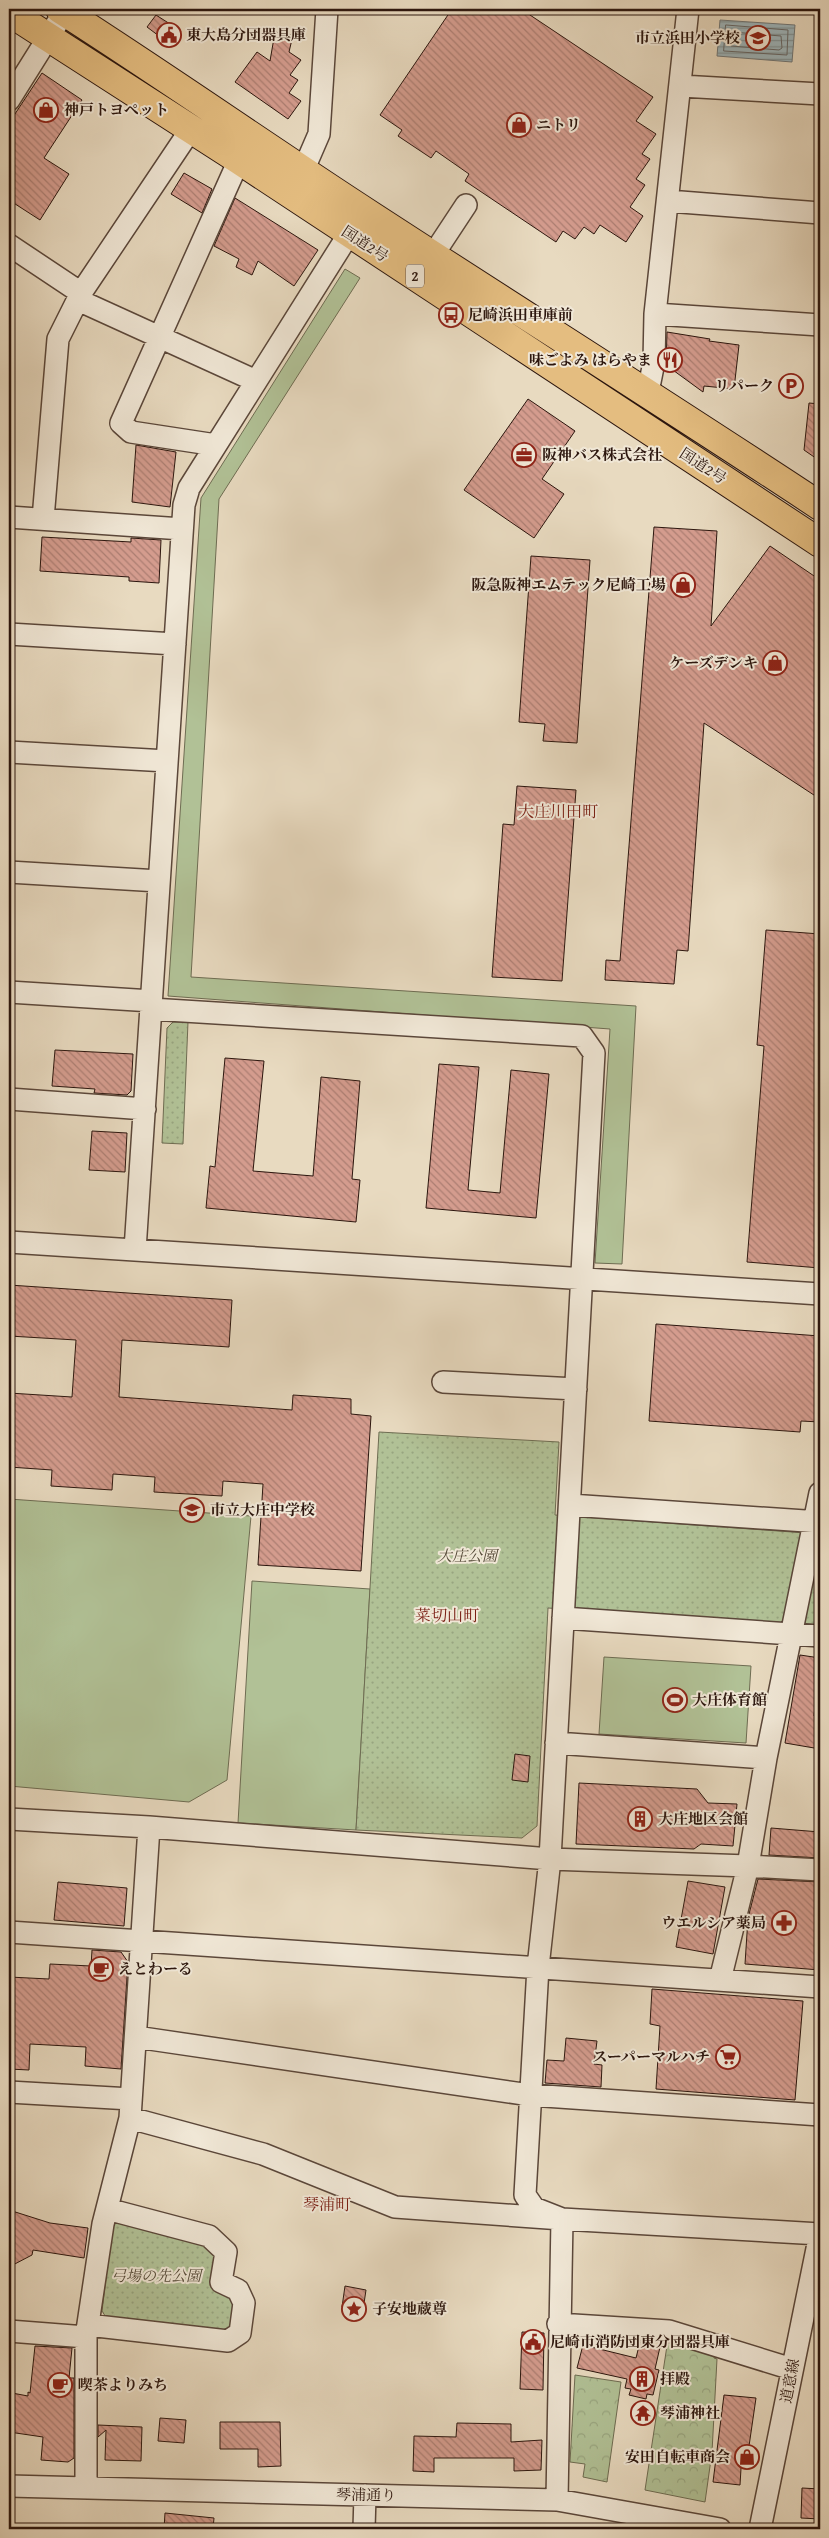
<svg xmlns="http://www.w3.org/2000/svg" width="829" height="2538" font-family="'Gentium Book Plus','Noto Serif JP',serif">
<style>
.green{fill:#b1c196;stroke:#6e6c52}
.forest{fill:url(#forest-crowns);stroke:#6e6c52}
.park{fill:url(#park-dots);stroke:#6e6c52}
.water{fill:url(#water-rules);stroke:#707778}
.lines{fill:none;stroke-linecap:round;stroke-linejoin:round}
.shore{stroke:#656666;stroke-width:1}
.building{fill:url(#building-back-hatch);stroke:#2c160e}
.minor-casing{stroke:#5b473a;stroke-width:24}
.highway-casing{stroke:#2c160e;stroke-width:30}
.minor{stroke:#f0e7d6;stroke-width:21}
.highway{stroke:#e4bd80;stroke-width:28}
.labels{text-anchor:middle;stroke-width:4;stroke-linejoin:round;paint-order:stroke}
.shield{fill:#f0e7d6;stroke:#67554a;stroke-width:1}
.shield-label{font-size:14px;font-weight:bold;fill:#2c160e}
.poi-label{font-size:15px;font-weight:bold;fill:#2c160e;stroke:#f0e7d6;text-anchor:start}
.street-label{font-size:15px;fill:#2c160e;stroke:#f0e7d6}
.park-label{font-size:15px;font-style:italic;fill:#544937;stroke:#f0e7d6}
.neighbourhood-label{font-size:16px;fill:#7a1f14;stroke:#f0e7d6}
</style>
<defs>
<pattern id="forest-crowns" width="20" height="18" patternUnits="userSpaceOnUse" patternTransform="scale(1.25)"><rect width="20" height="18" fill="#b1c196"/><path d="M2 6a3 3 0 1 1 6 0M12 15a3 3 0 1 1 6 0" fill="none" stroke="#98a580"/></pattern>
<pattern id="park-dots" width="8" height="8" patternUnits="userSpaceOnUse" patternTransform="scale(1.25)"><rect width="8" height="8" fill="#b1c196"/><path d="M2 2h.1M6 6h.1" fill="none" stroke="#98a580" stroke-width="1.8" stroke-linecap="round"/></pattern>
<pattern id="water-rules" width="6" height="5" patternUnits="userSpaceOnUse" patternTransform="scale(1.25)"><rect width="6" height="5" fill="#9eb7be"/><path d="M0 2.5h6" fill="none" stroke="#819499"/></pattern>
<pattern id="building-back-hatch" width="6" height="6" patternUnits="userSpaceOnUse" patternTransform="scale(1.25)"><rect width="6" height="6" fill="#d49c8e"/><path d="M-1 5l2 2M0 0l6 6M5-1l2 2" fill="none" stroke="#ac7e72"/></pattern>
</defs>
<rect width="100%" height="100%" fill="#e8dac0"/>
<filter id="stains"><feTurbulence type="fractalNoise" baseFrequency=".004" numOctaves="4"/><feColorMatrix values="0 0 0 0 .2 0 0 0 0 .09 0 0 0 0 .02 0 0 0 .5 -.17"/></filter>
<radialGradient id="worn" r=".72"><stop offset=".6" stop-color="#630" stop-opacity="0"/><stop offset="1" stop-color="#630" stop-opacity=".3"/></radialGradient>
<!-- green -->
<path class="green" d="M 345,269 L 360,278 L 219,499 L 191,977 L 636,1006 L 622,1264 L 595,1263 L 610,1029 L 168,996 L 201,498 Z
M 9,1499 L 251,1516 L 227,1780 L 189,1802 L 9,1786 Z
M 252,1581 L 370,1589 L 356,1830 L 238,1823 Z
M 604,1657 L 751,1666 L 746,1743 L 599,1734 Z"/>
<!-- forest -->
<path class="forest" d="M 668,2339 L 715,2352 L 714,2358 L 717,2359 L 712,2452 L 705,2502 L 645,2490 Z
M 575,2375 L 621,2382 L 607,2482 L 583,2477 L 585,2464 L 570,2462 Z"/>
<!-- park -->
<path class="park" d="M 173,1022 L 188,1022 L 183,1144 L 162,1143 L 167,1028 Z
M 379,1432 L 559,1442 L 555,1515 L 820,1534 L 820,1625 L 548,1608 L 537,1826 L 522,1838 L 356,1830 Z
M 113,2220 L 208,2239 L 232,2291 L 235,2325 L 225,2332 L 109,2322 L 102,2311 Z"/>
<!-- water -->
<path class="water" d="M 720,20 L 795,25 L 792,62 L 717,56 Z"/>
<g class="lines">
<!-- shore -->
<path class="shore" d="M 726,25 L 788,30 L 787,55 L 724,51 Z
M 732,32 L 781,36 L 782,48 L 779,50 L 731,46 L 729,43 Z"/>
</g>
<!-- building -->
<path class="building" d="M 452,9 L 521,9 L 653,97 L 636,121 L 656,134 L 642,154 L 650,159 L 636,179 L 645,185 L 630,207 L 643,216 L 626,242 L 600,225 L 594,234 L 584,227 L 575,239 L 563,231 L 556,242 L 465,181 L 469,174 L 436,151 L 431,158 L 398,136 L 402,130 L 380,115 Z
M 156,15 L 181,31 L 171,45 L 147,27 Z
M 275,32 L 293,35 L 289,52 L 301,60 L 290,75 L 298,80 L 289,93 L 301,101 L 288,119 L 235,82 L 257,52 L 270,61 Z
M 42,73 L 82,100 L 44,158 L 69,174 L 40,220 L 9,200 L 9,123 Z
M 184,173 L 212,189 L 202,213 L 171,194 Z
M 235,198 L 318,250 L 294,286 L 258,261 L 252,275 L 236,267 L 239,259 L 214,246 Z
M 667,332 L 710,339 L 709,341 L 739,345 L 734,389 L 704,386 L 703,392 L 666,365 Z
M 528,399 L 575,431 L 542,479 L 564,494 L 534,538 L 464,490 Z
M 809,403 L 820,404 L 820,461 L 804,450 Z
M 136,445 L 176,452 L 170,507 L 132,502 Z
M 654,527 L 717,531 L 711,626 L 770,546 L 820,580 L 820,799 L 704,723 L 688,951 L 677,950 L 674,984 L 605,980 L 606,960 L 620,961 Z
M 42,537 L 131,542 L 131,538 L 161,540 L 159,583 L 129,581 L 129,577 L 40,571 Z
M 531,556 L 590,560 L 577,743 L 543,741 L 545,724 L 519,722 Z
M 517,786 L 576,790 L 562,981 L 492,977 L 503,824 L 514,825 Z
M 766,930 L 820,934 L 820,1268 L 747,1262 L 764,1046 L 757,1045 Z
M 55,1050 L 133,1054 L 131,1091 L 127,1095 L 94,1093 L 95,1089 L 52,1086 Z
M 225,1058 L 264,1061 L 253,1171 L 313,1176 L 321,1077 L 360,1081 L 352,1179 L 360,1180 L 356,1222 L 206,1208 L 210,1166 L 215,1167 Z
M 439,1064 L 479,1067 L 468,1190 L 500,1193 L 511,1070 L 549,1074 L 536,1218 L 426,1208 Z
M 92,1131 L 127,1133 L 125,1172 L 89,1170 Z
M 9,1285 L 232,1300 L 229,1347 L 122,1340 L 119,1397 L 292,1410 L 293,1395 L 351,1399 L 351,1414 L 371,1416 L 361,1571 L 258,1565 L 263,1484 L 223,1481 L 222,1496 L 154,1492 L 155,1477 L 113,1474 L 112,1490 L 51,1486 L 52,1470 L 9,1467 L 9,1393 L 72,1397 L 76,1340 L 9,1336 Z
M 656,1324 L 820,1336 L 820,1422 L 801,1421 L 800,1432 L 649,1421 Z
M 800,1655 L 820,1658 L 814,1716 L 820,1717 L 820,1749 L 785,1743 Z
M 515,1754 L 530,1756 L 528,1782 L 512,1780 Z
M 579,1783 L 697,1789 L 708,1803 L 737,1804 L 733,1846 L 701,1844 L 694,1849 L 576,1844 Z
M 771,1828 L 820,1832 L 820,1858 L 769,1855 Z
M 758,1879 L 820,1882 L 820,1970 L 745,1964 L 748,1918 Z
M 688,1881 L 725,1887 L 713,1954 L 676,1947 Z
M 58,1882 L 127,1888 L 124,1926 L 54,1920 Z
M 92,1950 L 121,1952 L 128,1962 L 121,2069 L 85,2066 L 86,2047 L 30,2044 L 29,2070 L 9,2069 L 9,1977 L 49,1979 L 50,1964 L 91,1966 Z
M 652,1989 L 803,2001 L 795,2100 L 656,2089 L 660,2026 L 650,2024 Z
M 566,2038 L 597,2041 L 594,2064 L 602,2065 L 601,2087 L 545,2083 L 547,2060 L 564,2061 Z
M 9,2210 L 50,2223 L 88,2228 L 84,2258 L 33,2250 L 32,2255 L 9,2267 Z
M 345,2286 L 366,2290 L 363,2310 L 342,2307 Z
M 522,2332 L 544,2333 L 543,2390 L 520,2389 Z
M 640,2342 L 660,2347 L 655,2369 L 659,2370 L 653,2395 L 647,2394 L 646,2399 L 629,2395 L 631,2389 L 625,2388 L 627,2379 L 577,2368 L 583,2345 L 636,2358 Z
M 35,2346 L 72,2348 L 69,2378 L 74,2378 L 74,2458 L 68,2462 L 41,2460 L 43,2437 L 9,2432 L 12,2393 L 28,2396 L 28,2392 L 30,2393 Z
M 724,2395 L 756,2398 L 748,2453 L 742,2452 L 740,2485 L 713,2482 Z
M 160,2418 L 186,2420 L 184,2443 L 158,2441 Z
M 220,2422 L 280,2422 L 281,2466 L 258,2467 L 258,2449 L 220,2449 Z
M 457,2423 L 511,2424 L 511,2442 L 542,2440 L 541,2470 L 514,2471 L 514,2458 L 434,2458 L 434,2472 L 413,2471 L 414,2436 L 456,2437 Z
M 98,2425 L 142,2427 L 141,2461 L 105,2460 L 106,2430 L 98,2437 Z
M 802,2488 L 820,2489 L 820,2519 L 801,2518 Z
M 165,2513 L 214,2518 L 213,2529 L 164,2529 Z"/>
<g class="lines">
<defs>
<path id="minor" d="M 681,86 L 820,94
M 9,100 L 66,9
M 303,171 L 319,134 L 327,9
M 668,201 L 820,213
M 9,245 L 81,293
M 433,255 L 466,205
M 78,300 L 256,381
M 655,314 L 820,325
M 648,392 L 654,362 L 655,314 L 688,9
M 216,445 L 131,432 L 121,423 L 239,160
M 9,517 L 182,529
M 43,519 L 58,339 L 81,293 L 191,129
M 9,634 L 175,644
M 9,752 L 167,761
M 9,872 L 159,881
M 9,992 L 152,1001
M 151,1009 L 582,1036 L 594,1053 L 550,1859 L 538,1967 L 525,2195 L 534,2208 L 562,2219 L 820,2234
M 9,1099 L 145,1109
M 9,1242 L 820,1294
M 135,1250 L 184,505 L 189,488 L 357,221
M 443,1382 L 576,1389
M 820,1493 L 766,1758 L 748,1866 L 820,1870
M 570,1505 L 820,1522
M 563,1618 L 820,1636
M 556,1743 L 766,1758
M 9,1819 L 149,1827 L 550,1859 L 748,1866 L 720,1980
M 9,1932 L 820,1987
M 136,2037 L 530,2095 L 820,2115
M 9,2092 L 131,2099
M 130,2118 L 263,2154 L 395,2207 L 562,2219 L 557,2500
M 558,2324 L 669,2331 L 792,2369
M 88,2325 L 228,2341 L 240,2333 L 244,2303 L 238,2290 L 221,2282 L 226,2252 L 209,2236 L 107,2209
M 9,2331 L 86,2337
M 9,2486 L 557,2500 L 720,2529
M 86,2488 L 86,2337 L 103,2224 L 130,2118 L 149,1827
M 364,2529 L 365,2495
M 760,2529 L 820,2234"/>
<path id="highway" d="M 60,9 C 165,76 267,148 372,216 C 521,313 672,408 820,506
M 9,12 L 239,160 L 820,543"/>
</defs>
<!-- minor casing -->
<use href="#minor" class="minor-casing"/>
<!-- highway casing -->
<use href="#highway" class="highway-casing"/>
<!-- minor -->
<use href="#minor" class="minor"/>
<!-- highway -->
<use href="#highway" class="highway"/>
</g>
<!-- icons -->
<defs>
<symbol id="civic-ring" viewBox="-11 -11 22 22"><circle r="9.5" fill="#f0e7d6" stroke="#8f2418" stroke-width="1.5"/><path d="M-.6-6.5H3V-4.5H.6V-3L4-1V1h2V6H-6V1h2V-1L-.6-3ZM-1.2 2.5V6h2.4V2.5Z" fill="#8f2418"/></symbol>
<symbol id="school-ring" viewBox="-11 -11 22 22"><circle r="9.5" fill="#f0e7d6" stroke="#8f2418" stroke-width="1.5"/><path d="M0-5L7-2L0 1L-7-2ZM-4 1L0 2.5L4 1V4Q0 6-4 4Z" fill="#8f2418"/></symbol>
<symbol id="shop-ring" viewBox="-11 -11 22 22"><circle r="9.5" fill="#f0e7d6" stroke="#8f2418" stroke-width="1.5"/><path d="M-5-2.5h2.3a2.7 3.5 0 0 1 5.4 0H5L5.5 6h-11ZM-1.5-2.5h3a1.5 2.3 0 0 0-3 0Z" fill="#8f2418"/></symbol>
<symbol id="bus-ring" viewBox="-11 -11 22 22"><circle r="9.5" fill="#f0e7d6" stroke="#8f2418" stroke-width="1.5"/><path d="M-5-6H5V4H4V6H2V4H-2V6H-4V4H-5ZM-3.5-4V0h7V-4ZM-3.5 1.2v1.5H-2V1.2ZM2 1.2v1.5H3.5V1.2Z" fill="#8f2418"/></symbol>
<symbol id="restaurant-ring" viewBox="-11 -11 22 22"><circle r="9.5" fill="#f0e7d6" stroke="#8f2418" stroke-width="1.5"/><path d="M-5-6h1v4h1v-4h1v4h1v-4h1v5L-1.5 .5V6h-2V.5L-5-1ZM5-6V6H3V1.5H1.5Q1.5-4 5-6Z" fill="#8f2418"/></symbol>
<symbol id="parking-ring" viewBox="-11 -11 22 22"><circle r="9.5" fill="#f0e7d6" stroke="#8f2418" stroke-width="1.5"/><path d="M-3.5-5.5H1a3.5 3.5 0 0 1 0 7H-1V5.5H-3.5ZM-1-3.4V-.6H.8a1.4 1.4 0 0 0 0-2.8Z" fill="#8f2418"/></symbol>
<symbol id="office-ring" viewBox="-11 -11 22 22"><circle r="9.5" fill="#f0e7d6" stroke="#8f2418" stroke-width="1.5"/><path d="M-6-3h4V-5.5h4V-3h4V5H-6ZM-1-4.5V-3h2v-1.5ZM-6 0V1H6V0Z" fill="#8f2418"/></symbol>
<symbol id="stadium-ring" viewBox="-11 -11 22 22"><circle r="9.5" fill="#f0e7d6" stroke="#8f2418" stroke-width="1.5"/><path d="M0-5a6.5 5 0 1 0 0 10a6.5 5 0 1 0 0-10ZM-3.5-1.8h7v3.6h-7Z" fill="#8f2418"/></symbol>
<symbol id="building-ring" viewBox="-11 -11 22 22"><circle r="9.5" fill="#f0e7d6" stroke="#8f2418" stroke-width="1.5"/><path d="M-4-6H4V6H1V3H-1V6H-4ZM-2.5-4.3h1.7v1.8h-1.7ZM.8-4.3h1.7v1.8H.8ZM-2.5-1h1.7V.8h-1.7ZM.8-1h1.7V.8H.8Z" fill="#8f2418"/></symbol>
<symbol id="pharmacy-ring" viewBox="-11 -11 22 22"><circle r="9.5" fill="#f0e7d6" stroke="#8f2418" stroke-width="1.5"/><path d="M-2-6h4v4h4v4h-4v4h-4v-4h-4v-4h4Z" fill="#8f2418"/></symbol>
<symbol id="cafe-ring" viewBox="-11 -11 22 22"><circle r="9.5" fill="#f0e7d6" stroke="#8f2418" stroke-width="1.5"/><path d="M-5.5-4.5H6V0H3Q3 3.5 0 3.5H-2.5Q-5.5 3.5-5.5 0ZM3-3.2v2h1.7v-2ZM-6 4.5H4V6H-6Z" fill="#8f2418"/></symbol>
<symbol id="supermarket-ring" viewBox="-11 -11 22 22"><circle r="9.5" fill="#f0e7d6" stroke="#8f2418" stroke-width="1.5"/><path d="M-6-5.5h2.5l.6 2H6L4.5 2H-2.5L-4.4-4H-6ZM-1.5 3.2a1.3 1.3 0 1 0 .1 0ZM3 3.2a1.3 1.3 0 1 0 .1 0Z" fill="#8f2418"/></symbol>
<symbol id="sight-ring" viewBox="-11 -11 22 22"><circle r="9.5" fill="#f0e7d6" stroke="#8f2418" stroke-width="1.5"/><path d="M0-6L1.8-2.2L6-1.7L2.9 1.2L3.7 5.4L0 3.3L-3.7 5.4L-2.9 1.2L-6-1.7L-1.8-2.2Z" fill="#8f2418"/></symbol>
<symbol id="temple-ring" viewBox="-11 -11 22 22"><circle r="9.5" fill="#f0e7d6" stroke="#8f2418" stroke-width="1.5"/><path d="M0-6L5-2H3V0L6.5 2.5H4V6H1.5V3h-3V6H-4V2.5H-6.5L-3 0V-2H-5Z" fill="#8f2418"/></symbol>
</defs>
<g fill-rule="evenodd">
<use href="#civic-ring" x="155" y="21" width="28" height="28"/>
<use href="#school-ring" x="744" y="24" width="28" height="28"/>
<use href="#shop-ring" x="32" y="96" width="28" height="28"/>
<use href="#shop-ring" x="505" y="111" width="28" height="28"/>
<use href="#bus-ring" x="437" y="301" width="28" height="28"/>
<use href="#restaurant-ring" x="656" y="346" width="28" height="28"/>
<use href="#parking-ring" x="777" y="372" width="28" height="28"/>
<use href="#office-ring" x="510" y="441" width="28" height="28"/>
<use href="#shop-ring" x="669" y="571" width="28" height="28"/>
<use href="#shop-ring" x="761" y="649" width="28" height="28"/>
<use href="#school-ring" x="178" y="1496" width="28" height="28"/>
<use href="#stadium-ring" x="661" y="1686" width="28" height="28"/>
<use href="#building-ring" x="626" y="1805" width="28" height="28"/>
<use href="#pharmacy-ring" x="770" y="1909" width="28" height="28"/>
<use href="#cafe-ring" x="87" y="1955" width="28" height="28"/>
<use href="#supermarket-ring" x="714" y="2043" width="28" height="28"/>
<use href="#sight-ring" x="340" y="2295" width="28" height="28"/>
<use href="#civic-ring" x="519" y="2328" width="28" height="28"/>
<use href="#building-ring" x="628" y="2365" width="28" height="28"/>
<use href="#cafe-ring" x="46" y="2371" width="28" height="28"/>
<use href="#temple-ring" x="629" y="2399" width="28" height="28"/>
<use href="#shop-ring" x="733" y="2443" width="28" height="28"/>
</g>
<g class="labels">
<!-- shield labels -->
<rect class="shield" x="406" y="264.5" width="18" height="23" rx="4"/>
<g class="shield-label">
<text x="415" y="281">2</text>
</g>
<!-- poi labels -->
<g class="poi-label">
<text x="186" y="40">東大島分団器具庫</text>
<text x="740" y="43" text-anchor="end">市立浜田小学校</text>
<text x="64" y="115">神戸トヨペット</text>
<text x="536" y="130">ニトリ</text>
<text x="468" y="320">尼崎浜田車庫前</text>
<text x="652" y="365" text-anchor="end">味ごよみ はらやま</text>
<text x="774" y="391" text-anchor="end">リパーク</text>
<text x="542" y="460">阪神バス株式会社</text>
<text x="666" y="590" text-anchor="end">阪急阪神エムテック尼崎工場</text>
<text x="758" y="668" text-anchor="end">ケーズデンキ</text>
<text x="210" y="1515">市立大庄中学校</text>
<text x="692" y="1705">大庄体育館</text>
<text x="658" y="1824">大庄地区会館</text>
<text x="766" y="1928" text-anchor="end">ウエルシア薬局</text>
<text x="118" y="1974">えとわーる</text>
<text x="710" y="2062" text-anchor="end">スーパーマルハチ</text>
<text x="372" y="2314">子安地蔵尊</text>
<text x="550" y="2347">尼崎市消防団東分団器具庫</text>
<text x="660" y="2384">拝殿</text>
<text x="78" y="2390">喫茶よりみち</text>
<text x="660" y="2418">琴浦神社</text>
<text x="730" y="2462" text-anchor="end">安田自転車商会</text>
</g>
<!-- street labels -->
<g class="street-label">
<text transform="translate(365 244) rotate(33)" y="5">国道2号</text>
<text transform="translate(703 466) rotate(33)" y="5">国道2号</text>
<text transform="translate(790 2381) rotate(-79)" y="5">道意線</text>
<text transform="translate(366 2495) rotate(1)" y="5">琴浦通り</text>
</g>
<!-- park labels -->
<g class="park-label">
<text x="467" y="1561">大庄公園</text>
<text x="156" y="2281">弓場の先公園</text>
</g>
<!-- neighbourhood labels -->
<g class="neighbourhood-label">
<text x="558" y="817">大庄川田町</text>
<text x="447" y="1621">菜切山町</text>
<text x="327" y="2210">琴浦町</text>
</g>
</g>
<!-- margin -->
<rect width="829" height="2538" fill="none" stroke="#e8dac0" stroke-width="30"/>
<rect x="10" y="10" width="809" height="2518" fill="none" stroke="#2c160e" stroke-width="2.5"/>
<rect x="15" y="15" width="799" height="2508" fill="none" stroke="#2c160e"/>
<rect width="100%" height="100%" filter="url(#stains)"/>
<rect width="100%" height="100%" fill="url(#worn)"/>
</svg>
